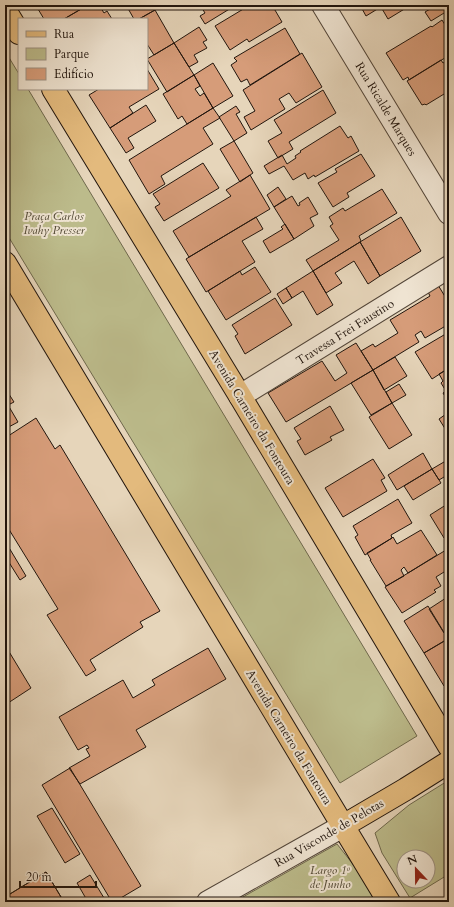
<svg xmlns="http://www.w3.org/2000/svg" width="454" height="907" font-family="Cardo,serif">
<style>
.green{fill:#bcbb8b;stroke:#6e684c;fill-rule:evenodd}
.building{fill:#d69c79;stroke:#21150d}
.lines{fill:none;stroke-linecap:round;stroke-linejoin:round}
.minor-casing{stroke:#524538;stroke-width:24}
.major-casing{stroke:#21150d;stroke-width:24}
.minor{stroke:#efe4d2;stroke-width:22}
.major{stroke:#e3ba7d;stroke-width:22}
.labels{text-anchor:middle;stroke-width:4;stroke-linejoin:round;paint-order:stroke}
.street-label{font-size:12px;fill:#21150d;stroke:#efe4d2}
.park-label{font-size:12px;font-style:italic;fill:#504733;stroke:#efe4d2}
</style>
<rect width="100%" height="100%" fill="#e6d5ba"/>
<filter id="stains"><feTurbulence type="fractalNoise" baseFrequency=".005" numOctaves="4"/><feColorMatrix values="0 0 0 0 .2 0 0 0 0 .09 0 0 0 0 .02 0 0 0 .5 -.17"/></filter>
<radialGradient id="worn" r=".72"><stop offset=".6" stop-color="#630" stop-opacity="0"/><stop offset="1" stop-color="#630" stop-opacity=".3"/></radialGradient>
<!-- green -->
<path class="green" d="M 5,51 L 19,74 L 19,89 L 28,89 L 417,736 L 340,783 L 5,231 Z
M 449,780 L 449,874 L 410,898 L 382,853 L 375,833 L 409,805 ZM 404,857 L 428,857 L 428,881 L 404,881 Z
M 337,844 L 356,868 L 378,902 L 234,902 Z"/>
<!-- building -->
<path class="building" d="M 45,5 L 88,5 L 64,19 L 44,19 L 38,9 Z
M 88,5 L 99,5 L 104,13 L 107,11 L 112,19 L 64,19 Z
M 126,5 L 152,5 L 155,10 L 139,19 L 134,19 Z
M 200,5 L 236,5 L 205,24 L 200,16 L 205,13 Z
M 250,5 L 272,5 L 282,22 L 249,42 L 247,39 L 230,50 L 215,26 Z
M 360,5 L 384,5 L 366,16 Z
M 384,5 L 411,5 L 388,19 L 381,7 Z
M 437,5 L 449,5 L 449,10 L 431,21 L 425,12 Z
M 155,10 L 174,43 L 154,55 L 147,44 L 147,19 L 139,19 Z
M 442,20 L 449,31 L 449,50 L 445,52 L 448,56 L 409,80 L 408,77 L 403,80 L 386,53 L 431,26 L 432,27 Z
M 199,27 L 207,40 L 203,42 L 207,48 L 194,55 L 198,62 L 189,67 L 174,43 Z
M 285,28 L 300,54 L 250,85 L 247,79 L 241,82 L 231,65 L 237,61 L 234,58 Z
M 174,43 L 194,75 L 167,92 L 147,59 Z
M 302,53 L 322,87 L 296,103 L 289,93 L 279,99 L 285,109 L 251,130 L 244,117 L 255,111 L 243,90 Z
M 441,60 L 443,63 L 449,60 L 449,91 L 426,105 L 425,104 L 422,105 L 407,81 Z
M 213,63 L 233,96 L 213,108 L 194,75 Z
M 147,69 L 159,89 L 129,107 L 133,113 L 110,128 L 89,95 L 99,89 L 147,89 Z
M 194,75 L 200,86 L 195,89 L 200,96 L 204,93 L 213,108 L 187,124 L 182,116 L 178,119 L 163,94 Z
M 323,90 L 336,113 L 289,142 L 293,149 L 278,158 L 268,141 L 282,133 L 274,120 Z
M 146,105 L 156,121 L 128,138 L 134,148 L 126,153 L 110,128 Z
M 236,106 L 240,112 L 236,114 L 247,133 L 234,141 L 219,117 Z
M 213,108 L 220,118 L 203,128 L 213,144 L 161,176 L 165,184 L 149,194 L 129,160 Z
M 340,126 L 348,138 L 351,136 L 359,151 L 315,177 L 314,175 L 308,179 L 305,173 L 293,180 L 284,166 L 269,174 L 264,166 L 282,155 L 287,164 L 296,158 L 295,156 L 301,152 L 300,151 Z
M 234,141 L 253,173 L 240,182 L 220,149 Z
M 361,154 L 375,176 L 347,193 L 349,197 L 333,207 L 318,183 L 337,172 L 335,169 Z
M 203,163 L 219,188 L 164,221 L 155,207 L 160,204 L 153,194 Z
M 250,175 L 270,209 L 189,257 L 173,231 L 231,196 L 226,190 Z
M 278,187 L 286,199 L 274,207 L 267,195 Z
M 382,189 L 397,213 L 359,236 L 361,241 L 360,242 L 313,271 L 306,260 L 339,240 L 330,226 L 333,224 L 329,217 L 343,208 L 345,211 Z
M 292,196 L 298,206 L 300,205 L 299,203 L 308,197 L 318,214 L 310,218 L 314,226 L 294,239 L 274,207 Z
M 256,217 L 263,229 L 242,241 L 255,262 L 206,292 L 186,259 Z
M 401,217 L 421,251 L 380,276 L 360,242 Z
M 285,224 L 294,239 L 270,253 L 263,241 L 283,229 L 281,227 Z
M 360,242 L 380,276 L 368,284 L 354,261 L 335,273 L 342,283 L 326,293 L 313,271 Z
M 255,267 L 271,292 L 226,320 L 208,291 L 240,271 L 242,275 Z
M 313,271 L 333,305 L 317,315 L 303,291 L 292,298 L 286,288 Z
M 438,285 L 449,303 L 449,324 L 425,338 L 421,331 L 415,335 L 419,342 L 373,370 L 361,351 L 373,344 L 375,347 L 398,333 L 390,320 L 430,296 L 428,292 Z
M 286,288 L 292,298 L 283,304 L 277,294 Z
M 275,298 L 292,325 L 245,354 L 235,336 L 238,334 L 232,325 Z
M 449,332 L 449,368 L 432,379 L 415,352 Z
M 356,343 L 373,370 L 286,422 L 268,393 L 322,361 L 335,381 L 347,373 L 336,355 Z
M 395,357 L 407,376 L 384,390 L 373,370 Z
M 449,368 L 449,403 L 443,393 L 446,391 L 441,383 L 443,381 L 439,374 Z
M 373,370 L 392,403 L 371,415 L 351,383 Z
M 399,384 L 406,395 L 392,403 L 386,392 Z
M 5,388 L 14,402 L 8,405 L 18,422 L 5,429 Z
M 392,403 L 412,435 L 389,449 L 369,417 Z
M 330,406 L 344,430 L 330,437 L 332,440 L 305,455 L 297,441 L 301,439 L 294,428 Z
M 449,412 L 449,435 L 439,419 Z
M 36,418 L 55,449 L 60,445 L 160,611 L 140,622 L 143,627 L 90,660 L 96,670 L 86,676 L 47,615 L 58,609 L 5,523 L 5,438 Z
M 423,453 L 432,469 L 397,490 L 388,475 Z
M 373,459 L 385,478 L 381,480 L 387,491 L 343,517 L 325,488 Z
M 449,459 L 449,474 L 439,480 L 432,469 Z
M 432,469 L 441,483 L 413,500 L 404,486 Z
M 398,499 L 412,523 L 391,535 L 392,538 L 365,555 L 355,537 L 358,535 L 353,526 Z
M 449,503 L 449,535 L 444,538 L 430,515 Z
M 421,530 L 437,555 L 408,573 L 404,567 L 401,570 L 404,576 L 386,586 L 370,560 L 371,560 L 367,553 L 392,538 L 393,537 L 397,544 Z
M 5,541 L 26,576 L 20,580 L 5,556 Z
M 446,550 L 449,554 L 449,580 L 444,572 L 436,577 L 441,586 L 434,590 L 436,592 L 402,613 L 385,587 Z
M 449,596 L 449,630 L 444,633 L 429,609 Z
M 428,606 L 448,639 L 424,653 L 404,621 Z
M 449,638 L 449,683 L 444,686 L 424,653 Z
M 5,645 L 31,688 L 5,705 Z
M 208,648 L 226,679 L 136,730 L 146,747 L 80,784 L 69,768 L 90,756 L 86,749 L 89,748 L 87,745 L 78,750 L 59,717 L 123,680 L 133,698 L 155,685 L 152,680 Z
M 70,768 L 141,886 L 114,902 L 112,902 L 42,785 Z
M 52,808 L 80,854 L 65,863 L 37,816 Z
M 46,872 L 64,902 L 5,902 L 5,897 Z
M 46,872 L 64,902 L 5,902 L 5,897 Z
M 90,875 L 104,898 L 99,902 L 88,902 L 77,883 Z"/>
<g class="lines">
<defs>
<path id="minor" d="M 323,5 L 449,213
M 240,396 L 449,267
M 208,902 L 343,826"/>
<path id="major" d="M 5,10 L 19,33
M 53,89 L 240,396 L 449,746
M 5,263 L 343,826 L 389,902
M 343,826 L 406,789 L 449,762"/>
</defs>
<!-- minor casing -->
<use href="#minor" class="minor-casing"/>
<!-- major casing -->
<use href="#major" class="major-casing"/>
<!-- minor -->
<use href="#minor" class="minor"/>
<!-- major -->
<use href="#major" class="major"/>
</g>
<g class="labels">
<!-- street labels -->
<g class="street-label">
<text transform="translate(386 109) rotate(59)" y="4">Rua Ricalde Marques</text>
<text transform="translate(345 332) rotate(-32)" y="4">Travessa Frei Faustino</text>
<text transform="translate(252 417) rotate(59)" y="4">Avenida Carneiro da Fontoura</text>
<text transform="translate(289 737) rotate(59)" y="4">Avenida Carneiro da Fontoura</text>
<text transform="translate(329 833) rotate(-30)" y="4">Rua Visconde de Pelotas</text>
</g>
<!-- park labels -->
<g class="park-label">
<text x="54" y="220">Praça Carlos<tspan x="54" dy="14">Ivahy Presser</tspan></text>
<text x="330" y="874">Largo 1º<tspan x="330" dy="14">de Junho</tspan></text>
</g>
</g>
<!-- margin -->
<rect width="454" height="907" fill="none" stroke="#e6d5ba" stroke-width="20"/>
<rect x="6" y="6" width="442" height="895" fill="none" stroke="#21150d" stroke-width="2"/>
<rect x="10" y="10" width="434" height="887" fill="none" stroke="#21150d"/>
<!-- legend -->
<rect x="18" y="18" width="130" height="72" fill="#efe4d2" stroke="#9d9183"/>
<rect x="26" y="31" width="20" height="6" fill="#e3ba7d" stroke="#9d9183"/>
<text x="54" y="38" font-size="12" fill="#21150d">Rua</text>
<rect x="26" y="48" width="20" height="12" fill="#bcbb8b" stroke="#9d9183"/>
<text x="54" y="58" font-size="12" fill="#21150d">Parque</text>
<rect x="26" y="68" width="20" height="12" fill="#d69c79" stroke="#9d9183"/>
<text x="54" y="78" font-size="12" fill="#21150d">Edifício</text>
<!-- north arrow -->
<g transform="translate(416 869) rotate(338)"><circle r="19" fill="#efe4d2" stroke="#9d9183"/>
<path d="M0-3L7 15L0 10L-7 15Z" fill="#8f2418"/>
<text y="-6" font-size="11" font-weight="bold" text-anchor="middle" fill="#21150d">N</text>
</g>
<!-- scale -->
<path d="M20 881v6h76v-6" fill="none" stroke="#21150d" stroke-width="2"/>
<text x="26" y="881" font-size="12" fill="#21150d" stroke="#efe4d2" stroke-width="3" paint-order="stroke">20 m</text>
<rect width="100%" height="100%" filter="url(#stains)"/>
<rect width="100%" height="100%" fill="url(#worn)"/>
</svg>
